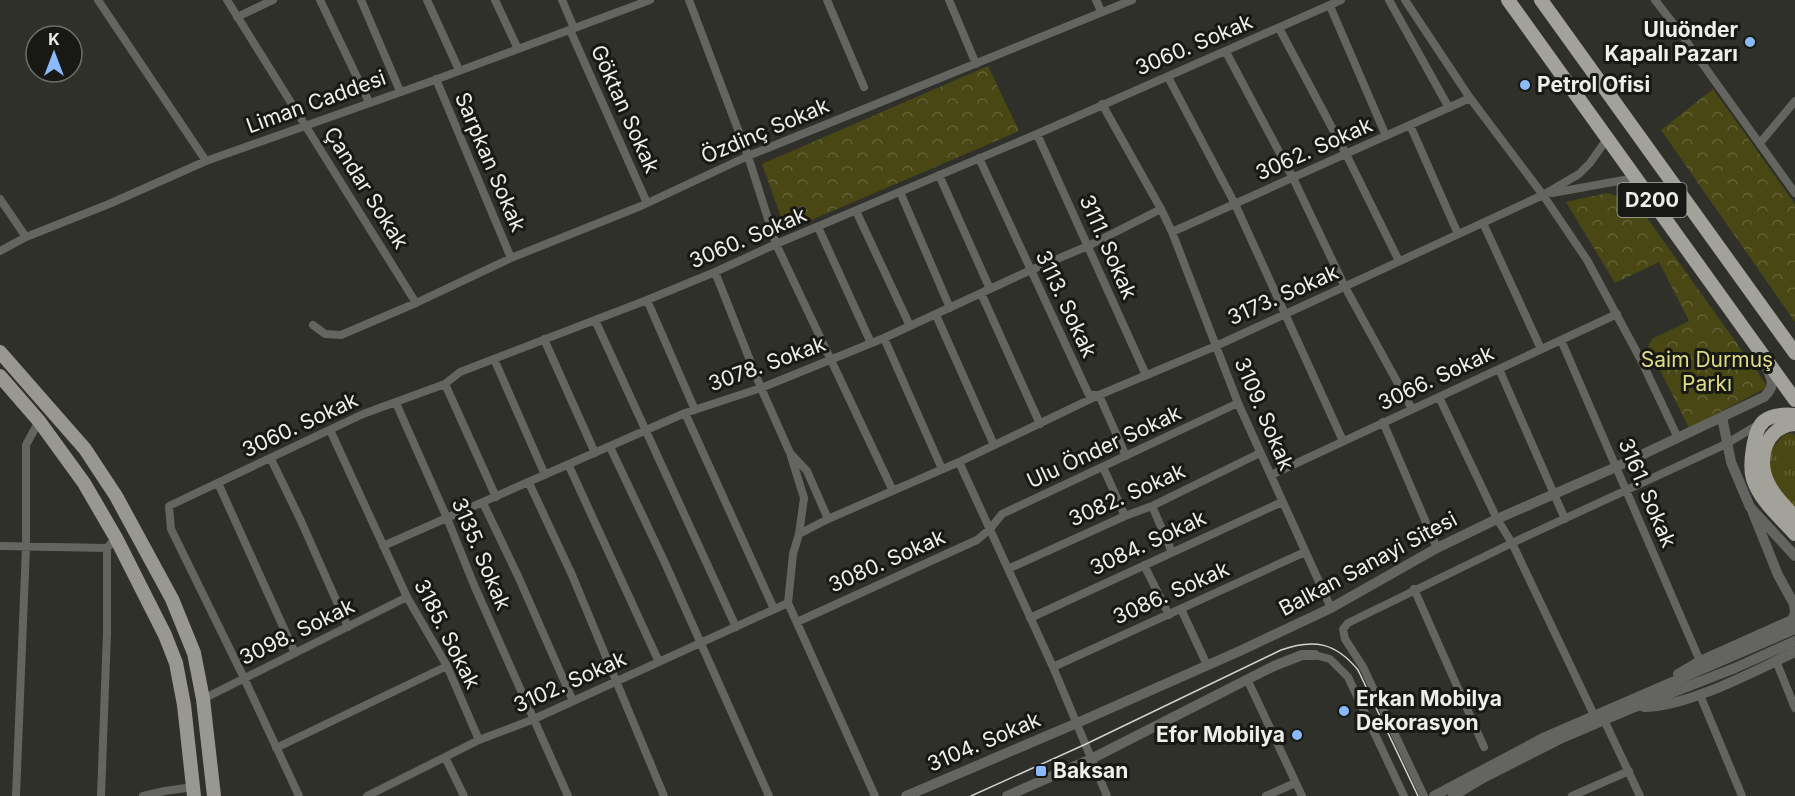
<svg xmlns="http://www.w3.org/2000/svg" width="1795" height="796" font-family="Inter,sans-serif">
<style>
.grass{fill:url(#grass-tufts)}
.forest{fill:url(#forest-crowns)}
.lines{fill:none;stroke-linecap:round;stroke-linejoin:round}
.minor{stroke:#646461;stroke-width:8}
.tertiary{stroke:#646461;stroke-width:10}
.primary{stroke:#989891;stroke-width:14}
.trunk{stroke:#a2a29a;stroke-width:14}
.tram{stroke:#d4d4cf;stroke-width:1.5}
.poi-dot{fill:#8abafc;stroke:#181815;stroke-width:2}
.labels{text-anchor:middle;stroke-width:6;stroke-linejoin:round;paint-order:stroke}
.shield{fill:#181815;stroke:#aeaeaa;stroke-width:1.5}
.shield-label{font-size:20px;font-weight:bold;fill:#eeeeea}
.poi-label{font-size:21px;font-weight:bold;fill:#eeeeea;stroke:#181815;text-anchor:start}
.street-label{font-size:21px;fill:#eeeeea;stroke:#181815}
.park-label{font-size:21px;fill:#dfdc83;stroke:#181815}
</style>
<defs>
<pattern id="grass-tufts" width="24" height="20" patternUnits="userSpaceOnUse" patternTransform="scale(1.5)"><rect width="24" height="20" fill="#494714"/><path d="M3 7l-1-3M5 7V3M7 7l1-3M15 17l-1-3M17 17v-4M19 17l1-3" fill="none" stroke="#646236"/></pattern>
<pattern id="forest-crowns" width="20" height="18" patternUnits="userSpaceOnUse" patternTransform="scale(1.5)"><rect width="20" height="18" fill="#494714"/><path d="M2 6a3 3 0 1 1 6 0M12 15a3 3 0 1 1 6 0" fill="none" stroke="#646236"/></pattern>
</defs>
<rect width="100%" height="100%" fill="#30302a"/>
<!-- grass -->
<path class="grass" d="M 1793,433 L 1795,436 L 1795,510 C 1778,490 1768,482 1767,455 L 1784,434 Z"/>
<!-- forest -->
<path class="forest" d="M 988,66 L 1019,131 L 786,231 L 762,164 Z
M 1713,89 L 1795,204 L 1795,322 L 1661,130 Z
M 1607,193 L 1635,201 L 1768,387 L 1689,428 L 1648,346 L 1652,339 L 1689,321 L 1659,262 L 1615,283 L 1566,202 Z"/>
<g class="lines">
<!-- minor -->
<path class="minor" d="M 98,0 L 206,161
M 227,0 L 416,303
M 320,0 L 369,102
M 361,0 L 400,91
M 427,0 L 459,70
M 495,0 L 518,49
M 562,0 L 574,28
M 689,0 L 748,156 L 776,244 L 893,491
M 827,0 L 864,87
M 949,0 L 976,64
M 1096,0 L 1101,11
M 1389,0 L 1449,108
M 1405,0 L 1470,98 L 1543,195 L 1587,260 L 1641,360 L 1678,438
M 1655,0 L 1679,31 L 1795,193
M 1330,6 L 1386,136
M 237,17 L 273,0
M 1279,28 L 1346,154 L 1399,261
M 570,30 L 647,203
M 1226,52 L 1293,178 L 1345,287 L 1412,409
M 1168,77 L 1235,204 L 1343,441
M 436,79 L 511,258
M 1102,104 L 1161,209 L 1172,232 L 1238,403 L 1331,608
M 1410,125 L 1458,234
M 1037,134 L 1146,375
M 1760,143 L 1795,101
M 979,158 L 1089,395 L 1099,395 L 1126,456
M 939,175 L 990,289
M 900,192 L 950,308
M 1552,193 L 1635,178
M 0,199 L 26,237
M 856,211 L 910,326
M 1483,223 L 1541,349
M 818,227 L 871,343
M 1172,232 L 1470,98
M 0,251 L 26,237 L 109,204 L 206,161 L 432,81 L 650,0
M 715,272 L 761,388 L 790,453 L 807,471 L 828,519
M 981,293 L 1040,424
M 647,300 L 695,410
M 936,315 L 994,445
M 595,320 L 736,627
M 313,325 L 325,334 L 341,335 L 416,303 L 511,258 L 641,206 L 748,156 L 1132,0
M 884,338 L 942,469
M 544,339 L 595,453
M 1561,340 L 1700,661
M 494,359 L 545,475
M 1499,369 L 1565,519
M 445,384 L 496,497
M 1439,397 L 1497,519 L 1512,543 L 1594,715
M 396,403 L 447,518 L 474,585 L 568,796
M 685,413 L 774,609
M 1383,422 L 1437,548
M 330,430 L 407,597 L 447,666 L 479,740
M 610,447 L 665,563 L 769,796
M 791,456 L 804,498 L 799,534
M 271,459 L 301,521 L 348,627
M 959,462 L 1053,667 L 1107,796
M 569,466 L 659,662
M 1103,467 L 1125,516
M 1271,475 L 1617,314
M 218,483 L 295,653
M 529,483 L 572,575 L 664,796
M 483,503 L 518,576 L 573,701
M 1152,506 L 1172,552
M 0,546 L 107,548
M 383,546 L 685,413 L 761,388 L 884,338 L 1031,270 L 1088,246 L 1161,209
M 1144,565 L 1169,615
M 1008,569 L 1125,516 L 1152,506 L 1260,453
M 1414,589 L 1484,747
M 1181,609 L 1207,665
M 1030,618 L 1282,502
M 797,622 L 977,540 L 990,529 L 1002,514 L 1238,403
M 1315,655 L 1330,659 L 1348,677 L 1404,796
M 1776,661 L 1795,708
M 1053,667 L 1305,552
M 1247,679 L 1302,796
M 1700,695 L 1742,796
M 203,699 L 407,597
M 1604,720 L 1640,796
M 276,748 L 447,666
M 445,757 L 464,796
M 16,796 L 26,547 L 26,445 L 39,421
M 101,796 L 107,633 L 107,548 L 116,538
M 143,796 L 165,791 L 193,787
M 299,796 L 244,678 L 171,529 L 169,506 L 363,414 L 445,384 L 460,372 L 647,300 L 715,272 L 776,244 L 1037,134 L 1341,0
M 367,796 L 479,740 L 534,719 L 788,603
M 875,796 L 788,603 L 793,554 L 799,534 L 828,519 L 959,462 L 1099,395 L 1216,346 L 1543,195 L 1579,174 L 1590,163 L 1607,139
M 1266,796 L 1295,783
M 1424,796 L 1363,667 L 1345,639 L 1343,629 L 1348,623 L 1512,543 L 1726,444 L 1761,423
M 1572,796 L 1629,771"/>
<!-- tertiary -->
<path class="tertiary" d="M 1722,417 L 1731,462 L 1750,507 L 1795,556
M 1753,513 L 1778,575 L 1794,604 L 1795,612
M 1678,674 L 1700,661 L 1792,620 L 1795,613
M 1644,707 C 1688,707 1754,671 1795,652
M 906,796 L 1077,723 L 1242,650 L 1331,608 L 1437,548 L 1497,519 L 1616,467 L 1764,397 C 1776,386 1772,380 1766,366
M 1007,796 L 1091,759 L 1274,666 L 1302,655 L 1315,655
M 1434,796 L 1545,737 L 1795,629
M 1453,796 L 1483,778 L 1560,739 L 1635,707 L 1735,668 L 1795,641"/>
<!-- primary -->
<path class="primary" d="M 0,352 L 85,449 L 116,496 L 172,599 L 194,653 L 203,699 L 214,796
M 0,376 L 39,421 L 84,483 L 116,538 L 165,635 L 176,663 L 184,705 L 194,796"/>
<!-- trunk -->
<path class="trunk" d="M 1508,0 L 1795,400
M 1541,0 L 1795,353
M 1795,415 C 1785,414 1773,414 1764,421 C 1753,430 1749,466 1753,479 C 1760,501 1780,517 1795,534
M 1795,424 C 1766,426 1756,459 1768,483 C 1774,496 1785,506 1795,517"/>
<!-- tram -->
<path class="tram" d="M 971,796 L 1086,744 L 1281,650 C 1314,638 1336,643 1358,670 L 1418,796"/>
</g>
<!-- markers -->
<g class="poi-dot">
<circle cx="1750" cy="42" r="6"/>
<circle cx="1525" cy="85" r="6"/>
<circle cx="1344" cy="711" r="6"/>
<circle cx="1297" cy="735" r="6"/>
<rect x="1035" y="765" width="12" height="12" rx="3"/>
</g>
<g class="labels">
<!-- shield labels -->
<rect class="shield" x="1617.5" y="183" width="69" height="34" rx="4.5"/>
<g class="shield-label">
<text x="1652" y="207">D200</text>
</g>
<!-- poi labels -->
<g class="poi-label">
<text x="1738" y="37" text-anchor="end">Uluönder<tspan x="1738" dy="24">Kapalı Pazarı</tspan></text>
<text x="1537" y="92">Petrol Ofisi</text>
<text x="1356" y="706">Erkan Mobilya<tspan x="1356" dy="24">Dekorasyon</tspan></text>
<text x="1285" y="742" text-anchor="end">Efor Mobilya</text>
<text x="1053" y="778">Baksan</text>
</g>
<!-- street labels -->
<g class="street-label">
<text transform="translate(1194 45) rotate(-23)" y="7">3060. Sokak</text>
<text transform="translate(316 102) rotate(-20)" y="7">Liman Caddesi</text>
<text transform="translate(625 109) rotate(66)" y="7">Göktan Sokak</text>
<text transform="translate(765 131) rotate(-23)" y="7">Özdinç Sokak</text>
<text transform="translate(1314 149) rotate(-24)" y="7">3062. Sokak</text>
<text transform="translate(490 162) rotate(67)" y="7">Sarpkan Sokak</text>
<text transform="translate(366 188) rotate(58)" y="7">Çandar Sokak</text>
<text transform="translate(748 238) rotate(-23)" y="7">3060. Sokak</text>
<text transform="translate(1108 247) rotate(66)" y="7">3111. Sokak</text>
<text transform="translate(1283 295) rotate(-24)" y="7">3173. Sokak</text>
<text transform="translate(1066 304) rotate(65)" y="7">3113. Sokak</text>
<text transform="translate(767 364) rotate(-20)" y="7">3078. Sokak</text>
<text transform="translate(1436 378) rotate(-25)" y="7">3066. Sokak</text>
<text transform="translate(1264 414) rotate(67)" y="7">3109. Sokak</text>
<text transform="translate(300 425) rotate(-25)" y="7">3060. Sokak</text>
<text transform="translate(1104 447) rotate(-25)" y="7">Ulu Önder Sokak</text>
<text transform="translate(1647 493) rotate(67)" y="7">3161. Sokak</text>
<text transform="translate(1127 495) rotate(-24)" y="7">3082. Sokak</text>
<text transform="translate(1148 543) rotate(-25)" y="7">3084. Sokak</text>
<text transform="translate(481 554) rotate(67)" y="7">3135. Sokak</text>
<text transform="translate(887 561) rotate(-24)" y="7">3080. Sokak</text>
<text transform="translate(1368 564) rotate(-28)" y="7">Balkan Sanayi Sitesi</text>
<text transform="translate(1171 593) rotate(-24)" y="7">3086. Sokak</text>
<text transform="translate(297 632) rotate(-26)" y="7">3098. Sokak</text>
<text transform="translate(447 634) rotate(63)" y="7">3185. Sokak</text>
<text transform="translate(570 682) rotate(-24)" y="7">3102. Sokak</text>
<text transform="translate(984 742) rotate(-23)" y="7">3104. Sokak</text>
</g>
<!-- park labels -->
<g class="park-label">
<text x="1707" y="367">Saim Durmuş<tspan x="1707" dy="24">Parkı</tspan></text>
</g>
</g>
<!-- north arrow -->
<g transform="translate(54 54)"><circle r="28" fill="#181815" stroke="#6e6e6a" stroke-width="1.5"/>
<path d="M0-4.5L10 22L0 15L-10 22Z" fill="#8abafc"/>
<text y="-9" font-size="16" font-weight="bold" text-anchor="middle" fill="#eeeeea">K</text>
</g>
</svg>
